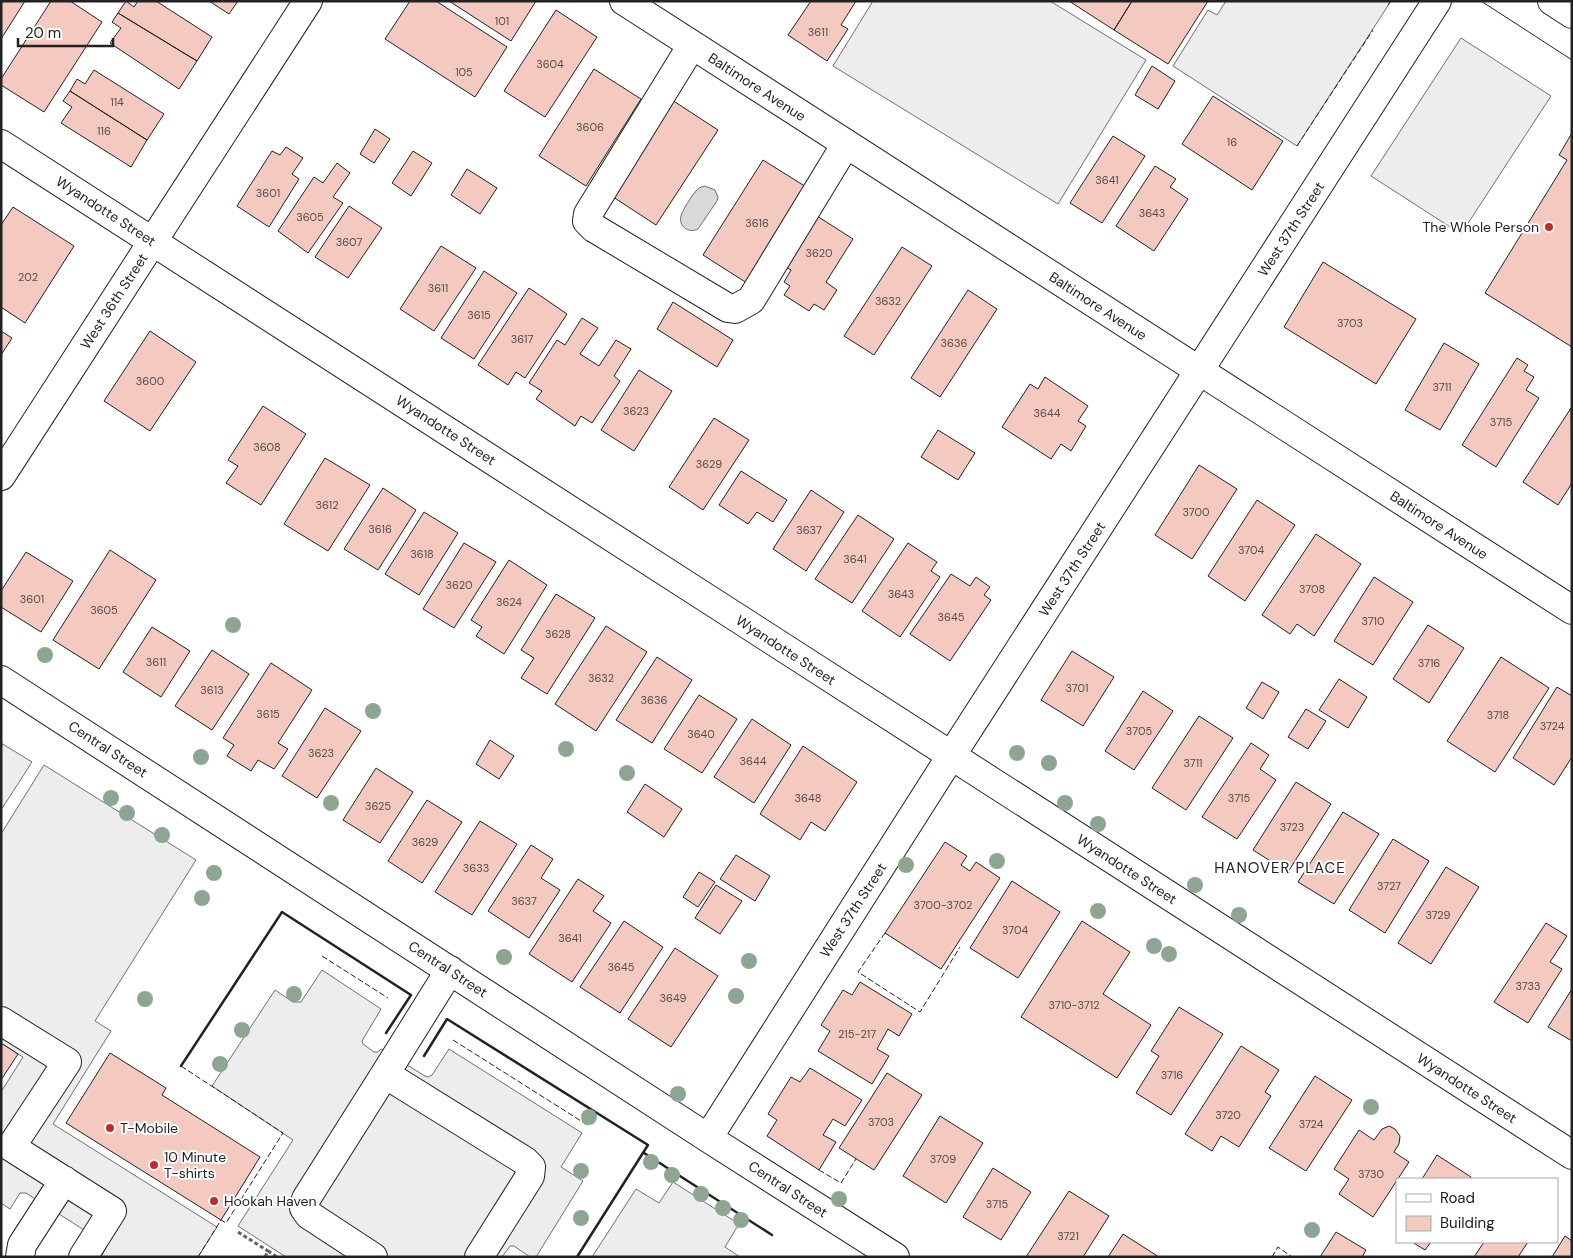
<svg xmlns="http://www.w3.org/2000/svg" width="1573" height="1258" font-family="'DM Sans',sans-serif">
<style>
.parking{fill:#ededed;stroke:#6f6f6f}
.water{fill:#d9d9d9;stroke:#6f6f6f}
.building{fill:#f3c9c0;stroke:#222}
.lines{fill:none;stroke-linecap:round;stroke-linejoin:round}
.minor-casing{stroke:#222;stroke-width:30}
.major-casing{stroke:#222;stroke-width:30}
.path{stroke:#646464;stroke-width:3;stroke-dasharray:4 2.5;stroke-linecap:butt}
.minor{stroke:#fff;stroke-width:28}
.major{stroke:#fff;stroke-width:28}
.tram{stroke:#222;stroke-width:1}
.fence{stroke:#222;stroke-width:1;stroke-dasharray:6 2.5;stroke-linecap:butt}
.wall{stroke:#222;stroke-width:2.5}
.tree{fill:#8da692}
.poi-dot{fill:#c62828;stroke:#fff;stroke-width:2}
.labels{text-anchor:middle;stroke-width:4;stroke-linejoin:round;paint-order:stroke}
.number-label{font-size:11px;fill:#564c4a}
.street-label{font-size:14px;fill:#222;stroke:#fff}
.poi-label{font-size:14px;fill:#222;stroke:#fff;text-anchor:start}
.neighbourhood-label{font-size:15px;letter-spacing:1px;fill:#222;stroke:#fff}
</style>
<rect width="100%" height="100%" fill="#fff"/>
<!-- parking -->
<path class="parking" d="M 873,1 L 1050,1 L 1146,60 L 1058,204 L 833,66 Z
M 1226,1 L 1391,1 L 1297,146 L 1173,66 L 1208,10 L 1217,15 Z
M 1461,38 L 1551,96 L 1461,234 L 1371,176 Z
M 1,743 L 32,762 L 1,810 Z
M 44,765 L 196,860 L 95,1021 L 111,1031 L 53,1124 L 217,1227 L 198,1257 L 101,1257 L 106,1248 L 106,1244 L 26,1193 L 20,1193 L 10,1209 L 1,1203 L 1,1092 L 23,1057 L 1,1043 L 1,834 Z
M 322,970 L 381,1009 L 362,1041 L 363,1044 L 374,1052 L 378,1052 L 381,1049 L 425,1076 L 428,1077 L 432,1075 L 449,1049 L 582,1133 L 561,1167 L 583,1181 L 536,1257 L 530,1257 L 514,1246 L 510,1246 L 502,1257 L 286,1257 L 238,1226 L 293,1140 L 212,1086 L 275,990 L 293,1002 L 301,1002 Z
M 673,1182 L 739,1224 L 725,1247 L 740,1257 L 592,1257 L 636,1189 L 659,1203 Z"/>
<!-- water -->
<path class="water" d="M 705,186 L 715,190 L 718,197 L 717,201 L 698,229 C 689,234 678,226 681,216 C 682,211 693,193 698,189 C 700,187 702,187 705,186 Z"/>
<!-- building -->
<path class="building" d="M 1,1 L 25,1 L 1,39 Z
M 51,1 L 70,1 L 102,22 L 44,112 L 1,85 L 1,79 Z
M 126,1 L 134,7 L 138,1 L 156,1 L 212,37 L 197,61 L 118,13 Z
M 209,1 L 238,1 L 229,14 Z
M 410,1 L 436,1 L 507,47 L 475,97 L 385,39 Z
M 449,1 L 536,1 L 511,41 Z
M 811,1 L 856,1 L 841,25 L 848,29 L 827,61 L 788,35 Z
M 1069,1 L 1132,1 L 1114,30 Z
M 1132,1 L 1208,1 L 1168,64 L 1114,30 Z
M 556,10 L 597,37 L 545,117 L 504,91 Z
M 118,13 L 197,61 L 179,89 L 110,43 L 121,28 L 112,22 Z
M 1152,66 L 1175,81 L 1158,109 L 1135,95 Z
M 594,69 L 641,99 L 586,186 L 539,156 Z
M 94,70 L 164,114 L 147,140 L 70,91 L 77,79 L 85,84 Z
M 70,91 L 147,140 L 131,167 L 61,123 L 72,107 L 63,101 Z
M 1213,96 L 1283,141 L 1252,190 L 1182,144 Z
M 672,100 L 718,130 L 656,225 L 610,195 Z
M 375,129 L 390,139 L 374,163 L 360,154 Z
M 1572,133 L 1572,347 L 1485,293 L 1567,160 L 1559,155 Z
M 1113,136 L 1145,156 L 1102,223 L 1070,203 Z
M 286,147 L 303,158 L 292,174 L 299,179 L 269,227 L 237,206 L 272,151 L 280,155 Z
M 413,151 L 432,163 L 411,196 L 392,183 Z
M 763,160 L 811,190 L 750,285 L 703,255 Z
M 337,163 L 350,173 L 333,197 L 343,203 L 308,253 L 278,231 L 314,177 L 323,183 Z
M 1155,166 L 1176,179 L 1170,187 L 1188,199 L 1154,251 L 1116,226 Z
M 467,169 L 497,188 L 480,214 L 451,195 Z
M 349,206 L 382,228 L 348,278 L 315,257 Z
M 13,207 L 74,246 L 25,323 L 1,307 L 1,225 Z
M 817,216 L 853,239 L 826,282 L 837,290 L 824,310 L 814,304 L 809,311 L 784,295 L 790,286 L 784,282 L 791,270 L 784,266 Z
M 441,246 L 476,268 L 434,331 L 400,309 Z
M 902,247 L 932,266 L 874,355 L 844,336 Z
M 1323,262 L 1416,319 L 1376,384 L 1284,327 Z
M 484,271 L 517,293 L 474,359 L 441,338 Z
M 529,288 L 567,314 L 525,378 L 516,372 L 508,385 L 478,365 Z
M 968,290 L 997,309 L 940,397 L 911,378 Z
M 673,302 L 733,340 L 717,367 L 657,329 Z
M 582,318 L 598,328 L 580,354 L 599,366 L 616,340 L 631,349 L 614,376 L 620,381 L 592,423 L 581,416 L 575,426 L 536,399 L 542,391 L 529,383 L 557,340 L 565,345 Z
M 1,331 L 12,338 L 1,355 Z
M 150,331 L 196,362 L 150,431 L 104,401 Z
M 1444,343 L 1479,364 L 1440,430 L 1405,410 Z
M 1517,358 L 1528,365 L 1524,371 L 1534,377 L 1526,390 L 1539,398 L 1496,467 L 1462,445 Z
M 639,370 L 672,391 L 634,451 L 601,430 Z
M 1045,377 L 1088,406 L 1078,421 L 1086,426 L 1071,451 L 1061,444 L 1051,459 L 1002,427 L 1030,384 L 1038,389 Z
M 263,406 L 306,434 L 261,505 L 226,483 L 238,466 L 228,460 Z
M 1571,408 L 1572,483 L 1558,505 L 1523,482 Z
M 714,418 L 749,440 L 703,510 L 669,487 Z
M 938,430 L 975,453 L 958,480 L 921,457 Z
M 325,458 L 370,485 L 328,551 L 284,524 Z
M 1199,465 L 1237,489 L 1192,559 L 1155,535 Z
M 741,471 L 787,500 L 773,522 L 757,512 L 748,524 L 719,505 Z
M 383,488 L 416,510 L 378,570 L 344,549 Z
M 811,490 L 844,512 L 806,571 L 773,549 Z
M 1257,500 L 1295,525 L 1245,601 L 1208,576 Z
M 424,512 L 458,533 L 419,595 L 385,574 Z
M 858,515 L 894,539 L 852,603 L 815,579 Z
M 1316,534 L 1361,564 L 1314,636 L 1297,624 L 1290,634 L 1262,615 Z
M 464,543 L 496,562 L 454,628 L 423,609 Z
M 908,543 L 937,562 L 931,571 L 940,577 L 900,637 L 862,611 Z
M 110,550 L 156,580 L 99,669 L 53,640 Z
M 26,552 L 73,581 L 41,632 L 1,607 L 1,591 Z
M 509,560 L 547,585 L 504,654 L 476,636 L 482,627 L 471,620 Z
M 951,574 L 970,586 L 976,577 L 990,587 L 984,595 L 991,600 L 950,661 L 910,634 Z
M 1374,577 L 1413,602 L 1373,665 L 1334,641 Z
M 556,594 L 595,618 L 547,694 L 521,678 L 534,658 L 521,650 Z
M 1428,625 L 1464,648 L 1429,703 L 1393,679 Z
M 606,626 L 647,652 L 596,731 L 555,704 Z
M 152,627 L 190,651 L 161,697 L 123,672 Z
M 212,650 L 249,674 L 212,730 L 175,706 Z
M 1072,651 L 1114,677 L 1083,726 L 1041,700 Z
M 657,657 L 692,680 L 652,743 L 616,720 Z
M 1501,657 L 1549,688 L 1495,772 L 1447,741 Z
M 271,663 L 312,690 L 278,743 L 288,749 L 274,769 L 258,760 L 251,771 L 227,756 L 234,745 L 223,738 Z
M 1339,679 L 1367,697 L 1348,728 L 1319,710 Z
M 1262,682 L 1279,692 L 1263,719 L 1246,708 Z
M 1557,687 L 1572,696 L 1572,757 L 1554,785 L 1513,758 Z
M 1143,691 L 1173,711 L 1134,770 L 1105,751 Z
M 699,695 L 737,719 L 702,773 L 664,749 Z
M 325,708 L 361,731 L 317,798 L 282,776 Z
M 1306,709 L 1326,721 L 1308,749 L 1288,737 Z
M 1199,716 L 1233,738 L 1186,810 L 1152,788 Z
M 752,719 L 791,745 L 754,803 L 714,777 Z
M 490,740 L 514,756 L 499,779 L 476,764 Z
M 1251,743 L 1269,755 L 1260,769 L 1276,780 L 1237,839 L 1202,817 Z
M 803,746 L 857,782 L 825,831 L 811,822 L 800,840 L 760,814 Z
M 376,768 L 413,792 L 380,843 L 343,820 Z
M 1296,782 L 1331,804 L 1288,872 L 1253,850 Z
M 645,784 L 682,809 L 664,837 L 627,812 Z
M 427,800 L 462,822 L 422,883 L 388,861 Z
M 1343,812 L 1379,834 L 1334,904 L 1298,882 Z
M 480,821 L 517,844 L 472,915 L 435,892 Z
M 1393,839 L 1429,861 L 1385,933 L 1349,910 Z
M 945,842 L 967,856 L 961,865 L 970,871 L 976,862 L 1000,878 L 941,969 L 885,933 Z
M 531,845 L 553,859 L 541,878 L 560,890 L 529,938 L 488,911 Z
M 736,855 L 770,876 L 755,901 L 720,879 Z
M 1446,867 L 1479,887 L 1431,964 L 1398,943 Z
M 699,872 L 715,882 L 698,907 L 683,897 Z
M 578,879 L 604,896 L 593,911 L 611,923 L 572,982 L 529,954 Z
M 1012,881 L 1060,912 L 1018,978 L 970,948 Z
M 716,885 L 742,901 L 720,934 L 695,918 Z
M 624,921 L 663,947 L 620,1013 L 580,987 Z
M 1082,921 L 1130,952 L 1103,994 L 1151,1025 L 1117,1078 L 1021,1017 Z
M 1546,923 L 1567,936 L 1550,962 L 1562,969 L 1528,1023 L 1494,1002 Z
M 675,948 L 718,976 L 671,1047 L 628,1019 Z
M 860,982 L 912,1014 L 899,1036 L 888,1029 L 877,1049 L 889,1056 L 872,1084 L 818,1051 L 830,1031 L 821,1025 L 843,990 L 852,995 Z
M 1572,989 L 1572,1041 L 1548,1027 Z
M 1179,1007 L 1223,1034 L 1171,1115 L 1136,1093 L 1159,1056 L 1151,1051 Z
M 1,1043 L 18,1054 L 1,1080 Z
M 1241,1046 L 1279,1070 L 1265,1092 L 1271,1096 L 1239,1147 L 1221,1136 L 1212,1151 L 1185,1134 Z
M 110,1053 L 166,1088 L 162,1095 L 260,1157 L 221,1220 L 66,1123 Z
M 810,1068 L 862,1100 L 845,1126 L 833,1119 L 823,1135 L 836,1142 L 819,1170 L 767,1136 L 777,1120 L 768,1114 L 791,1077 L 800,1082 Z
M 887,1073 L 922,1095 L 874,1170 L 839,1148 Z
M 1315,1076 L 1352,1100 L 1306,1171 L 1269,1148 Z
M 940,1116 L 983,1143 L 946,1203 L 903,1176 Z
M 1389,1126 L 1395,1129 L 1400,1136 L 1399,1144 L 1394,1152 L 1409,1162 L 1373,1217 L 1339,1194 L 1349,1179 L 1334,1169 L 1359,1130 L 1374,1140 L 1382,1129 Z
M 1437,1155 L 1471,1177 L 1470,1179 L 1422,1179 Z
M 993,1168 L 1031,1192 L 1001,1240 L 963,1217 Z
M 1069,1191 L 1109,1216 L 1083,1257 L 1026,1257 Z
M 1336,1232 L 1366,1250 L 1362,1257 L 1320,1257 Z
M 1123,1234 L 1159,1257 L 1108,1257 Z
M 1565,1236 L 1572,1241 L 1572,1257 L 1552,1257 Z
M 1412,1242 L 1431,1242 L 1425,1250 Z
M 1484,1242 L 1528,1242 L 1518,1257 L 1474,1257 Z"/>
<g class="lines">
<defs>
<path id="minor" d="M 624,1 L 1572,610
M 692,45 L 588,214 L 587,221 L 594,228 L 728,308 L 735,309 L 751,300 L 846,144
M 1,144 L 1572,1155
M 1,476 L 308,1
M 1,680 L 708,1138 L 895,1257
M 450,970 L 385,1074 L 525,1161 L 531,1167 L 530,1176 L 479,1257
M 1,1021 L 67,1062 L 11,1147 L 112,1211 L 83,1257
M 708,1138 L 951,756 L 1437,1
M 20,1257 L 22,1245 L 64,1180
M 373,1257 L 309,1215 L 304,1208 L 306,1199 L 385,1074"/>
<path id="major" d="M 1552,1 L 1572,14"/>
</defs>
<!-- minor casing -->
<use href="#minor" class="minor-casing"/>
<!-- major casing -->
<use href="#major" class="major-casing"/>
<!-- path -->
<path class="path" d="M 238,1232 L 268,1251
M 265,1257 L 268,1251 L 277,1257"/>
<!-- minor -->
<use href="#minor" class="minor"/>
<!-- major -->
<use href="#major" class="major"/>
<!-- tram -->
<path class="tram" d="M 1481,1 L 1572,60"/>
<!-- fence -->
<path class="fence" d="M 1388,5 L 1391,1
M 1297,146 L 1373,30
M 885,933 L 858,972 L 920,1012 L 960,947
M 322,956 L 388,998
M 453,1040 L 589,1126
M 181,1066 L 283,1133 L 226,1223 L 221,1220 L 198,1257
M 819,1170 L 841,1183 L 856,1159
M 1272,1257 L 1278,1247 L 1292,1257"/>
<!-- wall -->
<path class="wall" d="M 424,1056 L 447,1019 L 648,1145 L 577,1257
M 181,1066 L 282,912 L 411,995 L 386,1033
M 644,1153 L 772,1235"/>
</g>
<!-- trees -->
<g class="tree">
<circle cx="233" cy="625" r="8"/>
<circle cx="45" cy="655" r="8"/>
<circle cx="373" cy="711" r="8"/>
<circle cx="566" cy="749" r="8"/>
<circle cx="1017" cy="753" r="8"/>
<circle cx="201" cy="757" r="8"/>
<circle cx="1049" cy="763" r="8"/>
<circle cx="627" cy="773" r="8"/>
<circle cx="111" cy="798" r="8"/>
<circle cx="331" cy="803" r="8"/>
<circle cx="1065" cy="803" r="8"/>
<circle cx="127" cy="813" r="8"/>
<circle cx="1098" cy="824" r="8"/>
<circle cx="162" cy="835" r="8"/>
<circle cx="997" cy="861" r="8"/>
<circle cx="906" cy="865" r="8"/>
<circle cx="214" cy="873" r="8"/>
<circle cx="1195" cy="885" r="8"/>
<circle cx="202" cy="898" r="8"/>
<circle cx="1098" cy="911" r="8"/>
<circle cx="1239" cy="915" r="8"/>
<circle cx="1154" cy="946" r="8"/>
<circle cx="1169" cy="954" r="8"/>
<circle cx="504" cy="957" r="8"/>
<circle cx="749" cy="961" r="8"/>
<circle cx="294" cy="994" r="8"/>
<circle cx="736" cy="996" r="8"/>
<circle cx="145" cy="999" r="8"/>
<circle cx="242" cy="1030" r="8"/>
<circle cx="220" cy="1064" r="8"/>
<circle cx="678" cy="1094" r="8"/>
<circle cx="1371" cy="1107" r="8"/>
<circle cx="589" cy="1117" r="8"/>
<circle cx="651" cy="1162" r="8"/>
<circle cx="581" cy="1171" r="8"/>
<circle cx="672" cy="1175" r="8"/>
<circle cx="701" cy="1194" r="8"/>
<circle cx="839" cy="1199" r="8"/>
<circle cx="723" cy="1208" r="8"/>
<circle cx="581" cy="1218" r="8"/>
<circle cx="741" cy="1220" r="8"/>
<circle cx="1312" cy="1230" r="8"/>
</g>
<!-- markers -->
<g class="poi-dot">
<circle cx="1549" cy="227" r="5"/>
<circle cx="110" cy="1128" r="5"/>
<circle cx="154" cy="1165" r="5"/>
<circle cx="214" cy="1201" r="5"/>
</g>
<g class="labels">
<!-- number labels -->
<g class="number-label">
<text x="502" y="25">101</text>
<text x="818" y="36">3611</text>
<text x="550" y="68">3604</text>
<text x="464" y="76">105</text>
<text x="117" y="106">114</text>
<text x="590" y="131">3606</text>
<text x="104" y="135">116</text>
<text x="1232" y="146">16</text>
<text x="1107" y="184">3641</text>
<text x="268" y="197">3601</text>
<text x="1152" y="217">3643</text>
<text x="310" y="221">3605</text>
<text x="757" y="227">3616</text>
<text x="349" y="246">3607</text>
<text x="819" y="257">3620</text>
<text x="28" y="281">202</text>
<text x="438" y="292">3611</text>
<text x="888" y="305">3632</text>
<text x="479" y="319">3615</text>
<text x="1350" y="327">3703</text>
<text x="522" y="343">3617</text>
<text x="954" y="347">3636</text>
<text x="150" y="385">3600</text>
<text x="1442" y="391">3711</text>
<text x="636" y="415">3623</text>
<text x="1047" y="417">3644</text>
<text x="1501" y="426">3715</text>
<text x="267" y="451">3608</text>
<text x="709" y="468">3629</text>
<text x="327" y="509">3612</text>
<text x="1196" y="516">3700</text>
<text x="380" y="533">3616</text>
<text x="809" y="534">3637</text>
<text x="1251" y="554">3704</text>
<text x="422" y="558">3618</text>
<text x="855" y="563">3641</text>
<text x="459" y="589">3620</text>
<text x="1312" y="593">3708</text>
<text x="901" y="598">3643</text>
<text x="32" y="603">3601</text>
<text x="509" y="606">3624</text>
<text x="104" y="614">3605</text>
<text x="951" y="621">3645</text>
<text x="1373" y="625">3710</text>
<text x="558" y="638">3628</text>
<text x="156" y="666">3611</text>
<text x="1429" y="667">3716</text>
<text x="601" y="682">3632</text>
<text x="1077" y="692">3701</text>
<text x="212" y="694">3613</text>
<text x="654" y="704">3636</text>
<text x="268" y="718">3615</text>
<text x="1498" y="719">3718</text>
<text x="1552" y="730">3724</text>
<text x="1139" y="735">3705</text>
<text x="701" y="738">3640</text>
<text x="321" y="757">3623</text>
<text x="753" y="765">3644</text>
<text x="1193" y="767">3711</text>
<text x="808" y="802">3648</text>
<text x="1239" y="802">3715</text>
<text x="378" y="810">3625</text>
<text x="1292" y="831">3723</text>
<text x="425" y="846">3629</text>
<text x="476" y="872">3633</text>
<text x="1389" y="890">3727</text>
<text x="524" y="905">3637</text>
<text x="943" y="909">3700-3702</text>
<text x="1438" y="919">3729</text>
<text x="1015" y="934">3704</text>
<text x="570" y="942">3641</text>
<text x="621" y="971">3645</text>
<text x="1528" y="990">3733</text>
<text x="673" y="1002">3649</text>
<text x="1074" y="1009">3710-3712</text>
<text x="857" y="1038">215-217</text>
<text x="1172" y="1079">3716</text>
<text x="1228" y="1119">3720</text>
<text x="881" y="1126">3703</text>
<text x="1311" y="1128">3724</text>
<text x="943" y="1163">3709</text>
<text x="1371" y="1178">3730</text>
<text x="997" y="1208">3715</text>
<text x="1068" y="1240">3721</text>
</g>
<!-- street labels -->
<g class="street-label">
<text transform="translate(757 87) rotate(33)" y="5">Baltimore Avenue</text>
<text transform="translate(106 211) rotate(33)" y="5">Wyandotte Street</text>
<text transform="translate(1291 229) rotate(-57)" y="5">West 37th Street</text>
<text transform="translate(114 301) rotate(-57)" y="5">West 36th Street</text>
<text transform="translate(1098 306) rotate(33)" y="5">Baltimore Avenue</text>
<text transform="translate(446 430) rotate(33)" y="5">Wyandotte Street</text>
<text transform="translate(1439 525) rotate(33)" y="5">Baltimore Avenue</text>
<text transform="translate(1072 569) rotate(-57)" y="5">West 37th Street</text>
<text transform="translate(786 650) rotate(33)" y="5">Wyandotte Street</text>
<text transform="translate(108 749) rotate(33)" y="5">Central Street</text>
<text transform="translate(1127 869) rotate(33)" y="5">Wyandotte Street</text>
<text transform="translate(853 910) rotate(-57)" y="5">West 37th Street</text>
<text transform="translate(448 969) rotate(33)" y="5">Central Street</text>
<text transform="translate(1467 1088) rotate(33)" y="5">Wyandotte Street</text>
<text transform="translate(788 1189) rotate(33)" y="5">Central Street</text>
</g>
<!-- poi labels -->
<g class="poi-label">
<text x="1539" y="232" text-anchor="end">The Whole Person</text>
<text x="120" y="1133">T-Mobile</text>
<text x="164" y="1162">10 Minute<tspan x="164" dy="16">T-shirts</tspan></text>
<text x="224" y="1206">Hookah Haven</text>
</g>
<!-- neighbourhood labels -->
<g class="neighbourhood-label">
<text x="1280" y="873">HANOVER PLACE</text>
</g>
</g>
<!-- border -->
<rect width="1573" height="1258" fill="none" stroke="#222222" stroke-width="5"/>
<!-- legend -->
<rect x="1396" y="1178" width="162" height="65" fill="#ffffff" stroke="#a7a7a7"/>
<rect x="1406" y="1194" width="25" height="8" fill="#ffffff" stroke="#a7a7a7"/>
<text x="1440" y="1203" font-size="15" fill="#222222">Road</text>
<rect x="1406" y="1216" width="25" height="15" fill="#f3c9c0" stroke="#a7a7a7"/>
<text x="1440" y="1228" font-size="15" fill="#222222">Building</text>
<!-- scale -->
<path d="M18 38v8h95v-8" fill="none" stroke="#222222" stroke-width="2.5"/>
<text x="25" y="38" font-size="15" fill="#222222" stroke="#ffffff" stroke-width="4" paint-order="stroke">20 m</text>
</svg>
